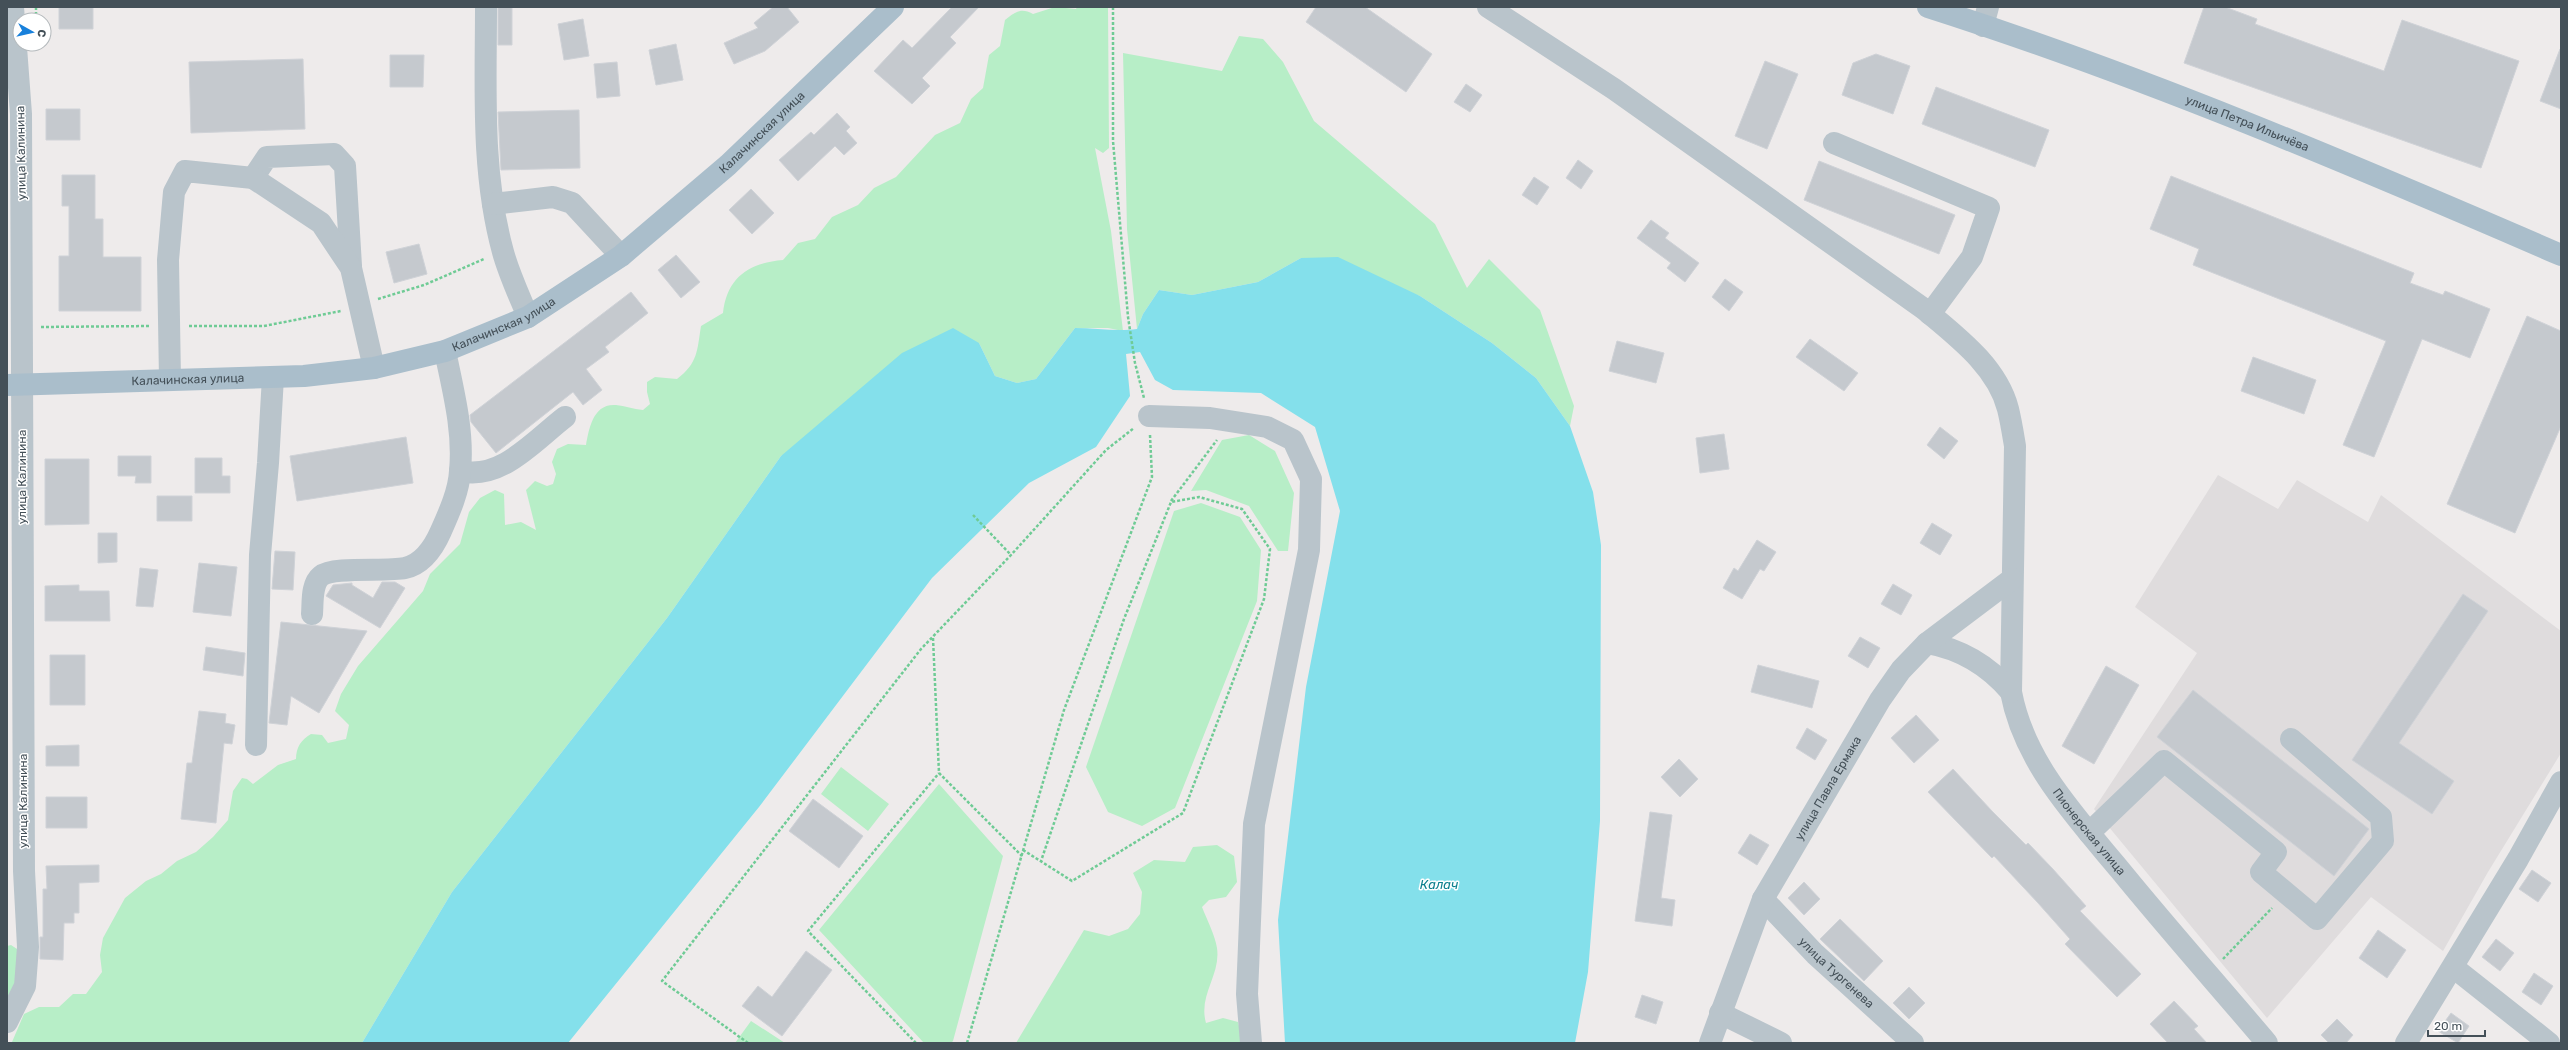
<svg xmlns="http://www.w3.org/2000/svg" width="2568" height="1050" font-family="Rubik,sans-serif">
<style>
.education{fill:#dfdcdd}
.green{fill:#b7eec7}
.water{fill:#84e0eb}
.building{fill:#c5c9ce;stroke:#cfd2d7}
.lines{fill:none;stroke-linecap:round;stroke-linejoin:round}
.path{stroke:#6fcb95;stroke-width:2.5;stroke-dasharray:3 2;stroke-linecap:butt}
.minor{stroke:#b9c4cb;stroke-width:22}
.major{stroke:#aabecb;stroke-width:22}
.labels{text-anchor:middle;stroke-width:3;stroke-linejoin:round;paint-order:stroke}
.street-label{font-size:12px;fill:#445058;stroke:#fff}
.water-label{font-size:13px;font-style:italic;fill:#0c808e;stroke:#fff}
</style>
<rect width="100%" height="100%" fill="#eeebeb"/>
<!-- education -->
<path class="education" d="M 2218,475 L 2278,509 L 2297,480 L 2368,522 L 2381,495 L 2561,631 L 2561,753 L 2488,872 L 2443,951 L 2371,897 L 2267,1018 L 2094,809 L 2197,653 L 2135,607 Z"/>
<!-- green -->
<path class="green" d="M 1055,7 L 1076,9 L 1077,7 L 1108,7 L 1109,148 L 1103,153 L 1095,148 L 1111,231 L 1123,331 L 1108,328 L 1075,328 L 1036,379 L 1017,383 L 995,376 L 979,343 L 781,456 L 667,618 L 452,892 L 362,1043 L 12,1042 L 24,1014 L 39,1007 L 59,1007 L 73,994 L 86,994 L 102,972 L 100,955 L 103,938 L 125,898 L 146,881 L 161,874 L 177,861 L 196,852 L 213,837 L 228,820 L 233,791 L 242,778 L 247,779 L 253,784 L 278,765 L 296,759 C 296,747 301,740 311,734 L 322,735 L 328,743 L 346,739 L 349,725 L 335,711 L 341,694 L 358,666 L 423,591 L 430,574 L 460,544 L 469,512 L 480,498 L 495,490 L 504,494 L 505,525 L 521,522 L 536,530 L 526,490 L 535,481 L 547,486 L 553,484 L 556,474 L 552,462 L 557,449 L 568,444 L 586,445 C 589,429 593,403 616,405 C 625,406 633,409 643,410 L 650,404 L 647,392 L 647,382 L 655,377 L 677,379 C 698,363 697,351 701,326 L 723,313 C 727,278 748,263 783,260 L 798,243 L 815,239 L 832,217 L 858,205 L 874,188 L 896,177 L 935,135 L 960,123 L 971,99 L 983,88 L 989,55 L 1000,46 L 1005,20 C 1015,12 1021,7 1033,14 Z
M 1239,36 L 1263,39 L 1283,62 L 1314,121 L 1435,224 L 1467,288 L 1489,259 L 1540,310 L 1574,406 L 1570,426 L 1536,378 L 1492,343 L 1420,296 L 1301,258 L 1258,282 L 1192,295 L 1159,290 L 1143,314 L 1137,329 L 1127,229 L 1123,53 L 1222,71 Z
M 1249,435 L 1275,451 L 1294,493 L 1288,551 L 1278,551 L 1249,506 L 1206,490 L 1191,491 L 1222,440 Z
M 1201,503 L 1240,517 L 1261,550 L 1257,601 L 1175,808 L 1142,826 L 1108,812 L 1086,767 L 1174,511 Z
M 841,767 L 889,804 L 868,831 L 821,794 Z
M 939,784 L 1003,856 L 953,1041 L 951,1043 L 924,1043 L 819,930 Z
M 1217,845 L 1234,856 L 1237,882 L 1226,897 L 1209,900 L 1202,907 C 1207,920 1215,935 1217,948 C 1221,975 1198,995 1206,1023 L 1223,1018 L 1238,1022 L 1243,1043 L 1016,1043 L 1084,930 L 1109,936 L 1128,929 L 1140,914 L 1142,892 L 1133,873 L 1154,860 L 1185,862 L 1193,847 Z
M 11,945 L 20,951 L 17,986 L 7,1005 L 7,946 Z
M 751,1021 L 785,1043 L 735,1043 Z"/>
<!-- water -->
<path class="water" d="M 1338,257 L 1420,296 L 1492,343 L 1536,378 L 1570,426 L 1593,492 L 1601,545 L 1600,821 L 1588,972 L 1575,1043 L 1285,1043 L 1278,920 L 1306,687 L 1340,511 L 1315,427 L 1261,393 L 1173,390 L 1155,380 L 1140,352 L 1126,354 L 1130,396 L 1096,447 L 1029,483 L 932,578 L 759,807 L 568,1043 L 362,1043 L 452,892 L 667,618 L 781,456 L 902,353 L 953,328 L 979,343 L 995,376 L 1017,383 L 1036,379 L 1075,328 C 1095,328 1118,332 1137,329 L 1143,314 L 1159,290 L 1192,295 L 1258,282 L 1301,258 Z"/>
<!-- building -->
<path class="building" d="M 59,7 L 93,7 L 93,29 L 59,29 Z
M 498,7 L 512,7 L 512,45 L 498,45 Z
M 773,7 L 787,7 L 799,22 L 765,51 L 734,64 L 724,43 L 758,28 L 754,23 Z
M 952,7 L 979,7 L 950,37 L 956,43 L 922,78 L 930,86 L 912,104 L 874,71 L 903,40 L 912,48 Z
M 1316,7 L 1365,7 L 1432,54 L 1406,92 L 1306,22 Z
M 2204,7 L 2225,7 L 2257,19 L 2255,24 L 2384,71 L 2402,20 L 2519,61 L 2481,168 L 2184,63 Z
M 583,19 L 589,56 L 564,60 L 558,24 Z
M 676,44 L 683,80 L 656,85 L 649,50 Z
M 2560,49 L 2561,49 L 2561,109 L 2540,101 Z
M 1876,54 L 1910,66 L 1893,114 L 1842,95 L 1853,63 Z
M 390,55 L 424,55 L 423,87 L 390,87 Z
M 303,59 L 305,129 L 191,133 L 189,62 Z
M 1765,61 L 1798,74 L 1767,149 L 1735,136 Z
M 617,62 L 620,96 L 597,98 L 594,64 Z
M 1466,84 L 1482,95 L 1470,112 L 1454,102 Z
M 1936,87 L 2049,130 L 2035,167 L 1922,124 Z
M 46,109 L 80,109 L 80,140 L 46,140 Z
M 579,110 L 580,168 L 501,170 L 498,112 Z
M 837,113 L 850,127 L 846,131 L 857,143 L 844,155 L 835,146 L 798,181 L 779,160 L 811,132 L 814,135 Z
M 1578,160 L 1593,171 L 1581,189 L 1566,178 Z
M 1819,161 L 1955,215 L 1939,254 L 1804,200 Z
M 62,175 L 95,175 L 95,219 L 103,219 L 103,257 L 141,257 L 141,311 L 59,311 L 59,256 L 69,256 L 69,206 L 62,206 Z
M 2171,176 L 2414,273 L 2410,283 L 2443,295 L 2445,291 L 2490,309 L 2470,358 L 2422,339 L 2374,457 L 2343,445 L 2386,341 L 2193,265 L 2199,249 L 2150,229 Z
M 1534,177 L 1549,187 L 1537,205 L 1522,195 Z
M 751,189 L 774,213 L 752,234 L 729,210 Z
M 1651,220 L 1669,233 L 1665,238 L 1699,263 L 1685,282 L 1667,268 L 1671,263 L 1637,238 Z
M 419,244 L 427,274 L 394,283 L 386,252 Z
M 676,255 L 700,282 L 681,298 L 658,270 Z
M 1725,279 L 1743,292 L 1729,311 L 1712,297 Z
M 631,292 L 648,313 L 605,347 L 609,352 L 586,369 L 602,390 L 583,405 L 573,392 L 496,453 L 471,422 L 470,415 Z
M 2527,316 L 2561,331 L 2561,426 L 2515,533 L 2447,504 Z
M 1810,339 L 1858,373 L 1844,391 L 1796,357 Z
M 1617,341 L 1664,353 L 1656,383 L 1609,371 Z
M 2253,357 L 2316,380 L 2304,414 L 2241,391 Z
M 1940,427 L 1958,441 L 1944,459 L 1927,445 Z
M 1724,434 L 1729,469 L 1700,473 L 1696,438 Z
M 406,437 L 413,483 L 297,501 L 290,456 Z
M 118,456 L 151,456 L 151,483 L 135,483 L 136,476 L 118,476 Z
M 195,458 L 222,458 L 222,476 L 230,476 L 230,493 L 195,493 Z
M 45,459 L 89,459 L 89,524 L 45,525 Z
M 157,496 L 192,496 L 192,521 L 157,521 Z
M 1932,523 L 1952,535 L 1940,555 L 1920,543 Z
M 98,533 L 117,533 L 117,562 L 98,563 Z
M 1757,540 L 1776,552 L 1764,571 L 1760,569 L 1742,599 L 1723,588 L 1734,568 L 1738,571 Z
M 275,551 L 295,552 L 293,590 L 272,589 Z
M 199,563 L 237,567 L 231,616 L 193,612 Z
M 140,568 L 158,570 L 153,607 L 136,606 Z
M 382,582 L 395,582 L 405,588 L 380,628 L 326,596 L 333,585 L 352,583 L 352,585 L 373,598 Z
M 1893,584 L 1912,595 L 1901,615 L 1881,604 Z
M 79,585 L 79,591 L 109,591 L 110,621 L 45,621 L 45,586 Z
M 2463,594 L 2488,611 L 2399,743 L 2454,781 L 2432,814 L 2352,760 Z
M 281,622 L 367,631 L 319,713 L 291,696 L 287,725 L 269,723 Z
M 1860,637 L 1880,648 L 1868,668 L 1848,656 Z
M 206,647 L 245,653 L 243,676 L 203,670 Z
M 50,655 L 85,655 L 85,705 L 50,705 Z
M 1758,665 L 1819,681 L 1812,708 L 1751,692 Z
M 2106,666 L 2139,685 L 2094,764 L 2062,746 Z
M 2193,690 L 2369,829 L 2334,876 L 2157,737 Z
M 199,711 L 226,714 L 225,723 L 235,725 L 232,744 L 224,743 L 216,823 L 181,819 L 187,763 L 192,763 Z
M 1916,715 L 1939,740 L 1914,763 L 1891,738 Z
M 1807,728 L 1827,740 L 1815,760 L 1796,748 Z
M 79,745 L 79,766 L 46,766 L 46,746 Z
M 1679,759 L 1698,779 L 1680,797 L 1661,777 Z
M 1953,769 L 1992,811 L 2026,845 L 2028,843 L 2052,868 L 2086,906 L 2080,911 L 2141,974 L 2117,997 L 2065,944 L 2070,939 L 2038,903 L 1994,856 L 1992,858 L 1928,792 Z
M 46,797 L 87,797 L 87,828 L 46,828 Z
M 813,799 L 863,836 L 839,868 L 789,831 Z
M 1650,812 L 1672,815 L 1661,898 L 1675,900 L 1672,926 L 1635,921 Z
M 1750,834 L 1769,845 L 1757,865 L 1738,853 Z
M 99,865 L 99,882 L 79,883 L 79,913 L 74,913 L 74,923 L 64,923 L 63,960 L 40,959 L 40,937 L 43,937 L 43,889 L 47,889 L 46,866 Z
M 2532,870 L 2551,883 L 2538,902 L 2519,889 Z
M 1804,882 L 1820,899 L 1804,915 L 1788,898 Z
M 1840,919 L 1883,961 L 1864,981 L 1820,939 Z
M 2378,930 L 2406,950 L 2387,978 L 2359,958 Z
M 2496,939 L 2514,953 L 2500,971 L 2482,957 Z
M 806,951 L 832,970 L 782,1036 L 742,1006 L 758,986 L 772,997 Z
M 2534,973 L 2553,986 L 2541,1005 L 2522,992 Z
M 1909,987 L 1925,1003 L 1909,1019 L 1893,1003 Z
M 1642,995 L 1663,1002 L 1656,1024 L 1635,1017 Z
M 2174,1001 L 2198,1026 L 2194,1029 L 2207,1043 L 2168,1043 L 2150,1024 Z
M 2451,1013 L 2469,1026 L 2458,1043 L 2438,1031 Z
M 2337,1019 L 2353,1035 L 2346,1043 L 2329,1043 L 2321,1035 Z"/>
<g class="lines">
<!-- path -->
<path class="path" d="M 36,7 L 36,20
M 1113,7 L 1113,141 L 1128,317 L 1135,363 L 1144,398
M 378,299 L 424,285 L 484,259
M 189,326 L 264,326 L 341,311
M 41,327 L 150,326
M 1171,501 L 1217,440
M 973,515 L 1011,555
M 933,638 L 939,773 L 1022,856
M 1023,850 L 1072,881 L 1183,813 L 1264,599 L 1270,549 L 1242,509 L 1199,497 L 1171,502 L 1124,619 L 1041,861
M 2223,959 L 2272,908
M 748,1043 L 662,981 L 921,649 L 1011,555 L 1106,450 L 1134,428
M 916,1043 L 808,931 L 939,773
M 967,1043 L 1064,710 L 1152,477 L 1150,435"/>
<!-- minor -->
<g class="minor">
<path d="M 486,7 C 486,88 481,172 503,252 C 509,274 519,295 528,317"/>
<path id="s1" d="M 1488,7 L 1614,89 L 1924,309 C 1956,336 1997,366 2008,409 C 2011,421 2013,434 2015,446 L 2011,692 C 2024,762 2075,816 2120,870 C 2168,929 2218,985 2267,1043"/>
<path d="M 1983,26 L 1988,7"/>
<path d="M 1834,143 L 1989,208 L 1972,257 L 1930,314"/>
<path d="M 253,178 L 267,157 L 334,154 L 345,166 L 351,266"/>
<path d="M 493,204 L 553,197 L 572,203 L 621,256"/>
<path d="M 170,380 L 168,260 L 174,192 L 185,171 L 253,178 L 321,223 L 351,268 L 374,368"/>
<path d="M 1149,416 L 1210,418 L 1267,427 L 1293,440 L 1311,479 L 1309,550 L 1254,824 L 1247,994 L 1251,1043"/>
<path d="M 460,471 C 501,481 535,440 565,417"/>
<path d="M 312,614 C 313,603 311,584 321,576 C 334,566 386,572 405,568 C 423,564 434,547 441,531 C 449,513 459,491 460,471 C 464,431 453,390 445,351"/>
<path d="M 1927,643 C 1961,649 1989,666 2011,692"/>
<path d="M 256,745 L 260,555 L 268,463 L 273,377"/>
<path d="M 2089,833 L 2164,761 L 2276,852 L 2261,872 L 2317,919 L 2383,841 L 2381,817 L 2291,739"/>
<path id="s2" d="M 1763,899 L 1815,954 L 1913,1043"/>
<path d="M 2453,967 L 2549,1043"/>
<path d="M 1720,1013 L 1781,1043"/>
<path d="M 7,1022 L 25,986 L 28,947 L 24,871 L 21,114 L 13,7"/>
<path id="s3" d="M 1710,1043 L 1763,899 L 1880,700 L 1901,670 L 1927,643 L 2012,579"/>
<path d="M 2406,1043 L 2518,859 L 2561,782"/>
</g>
<!-- major -->
<g class="major">
<path id="s4" d="M 1928,7 C 2144,76 2353,165 2561,255"/>
<path id="s5" d="M 7,385 L 304,376 L 374,368 L 445,351 L 528,317 L 621,256 L 728,165 L 893,7"/>
</g>
</g>
<g class="labels">
<!-- street labels -->
<g class="street-label">
<text dy="4" stroke="none"><textPath href="#s4" startOffset="340">улица Петра Ильичёва</textPath></text>
<text dy="4" stroke="none"><textPath href="#s5" startOffset="829">Калачинская улица</textPath></text>
<text transform="translate(21 153) rotate(-91)" y="4">улица Калинина</text>
<text dy="4" stroke="none"><textPath href="#s5" startOffset="505">Калачинская улица</textPath></text>
<text dy="4" stroke="none"><textPath href="#s5" startOffset="181">Калачинская улица</textPath></text>
<text transform="translate(22 477) rotate(-90)" y="4">улица Калинина</text>
<text dy="4" stroke="none"><textPath href="#s3" startOffset="282">улица Павла Ермака</textPath></text>
<text transform="translate(23 801) rotate(-90)" y="4">улица Калинина</text>
<text dy="4" stroke="none"><textPath href="#s1" startOffset="1109">Пионерская улица</textPath></text>
<text dy="4" stroke="none"><textPath href="#s2" startOffset="104">улица Тургенева</textPath></text>
</g>
<!-- water labels -->
<g class="water-label">
<text x="1439" y="889">Калач</text>
</g>
</g>
<!-- border -->
<rect width="2568" height="1050" fill="none" stroke="#445058" stroke-width="16"/>
<!-- north arrow -->
<g transform="translate(32 32) rotate(98)"><circle r="19" fill="#ffffff" stroke="#b4b9bc"/>
<path d="M0-3L7 15L0 10L-7 15Z" fill="#1880db"/>
<text y="-6" font-size="11" font-weight="bold" text-anchor="middle" fill="#445058">С</text>
</g>
<!-- scale -->
<path d="M2428 1030v6h57v-6" fill="none" stroke="#445058" stroke-width="2"/>
<text x="2434" y="1030" font-size="12" fill="#445058" stroke="#ffffff" stroke-width="3" paint-order="stroke">20 m</text>
</svg>
